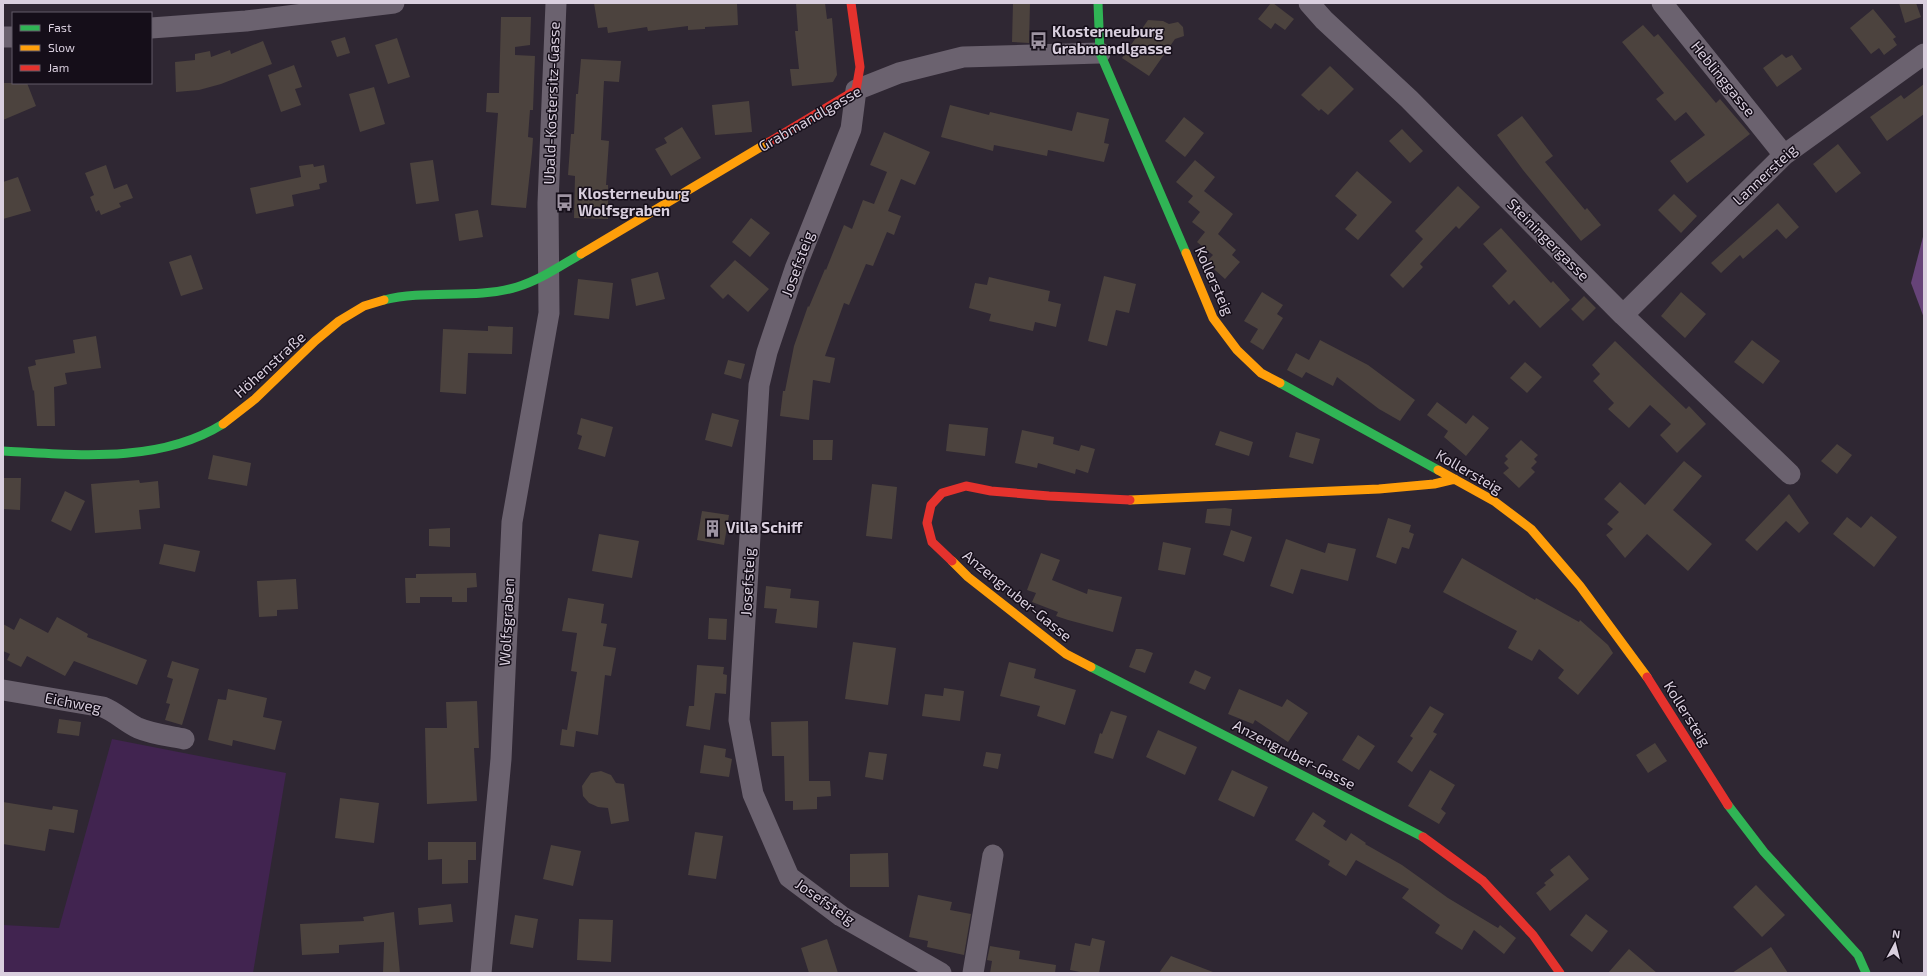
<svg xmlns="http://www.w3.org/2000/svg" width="1927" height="976" font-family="'Exo 2',sans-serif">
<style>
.green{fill:#412450}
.forest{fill:#664378}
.building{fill:#4c433e}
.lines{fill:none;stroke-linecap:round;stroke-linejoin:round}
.street{stroke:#6b626f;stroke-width:21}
.fast{stroke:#30b455;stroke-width:9}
.slow{stroke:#ff9f0a;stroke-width:9}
.jam{stroke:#e5322d;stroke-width:9}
.labels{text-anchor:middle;stroke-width:3;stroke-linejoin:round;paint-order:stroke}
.poi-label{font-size:15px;font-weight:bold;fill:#d9cfde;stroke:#150e19;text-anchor:start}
.street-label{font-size:15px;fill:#d9cfde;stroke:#150e19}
</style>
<rect width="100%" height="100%" fill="#2f2733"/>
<!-- green -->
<path class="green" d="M 112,739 L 286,773 L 253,973 L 3,973 L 3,925 L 59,928 Z"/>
<!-- forest -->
<path class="forest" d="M 1924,233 L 1924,318 L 1911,283 Z"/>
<!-- building -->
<path class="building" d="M 594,3 L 737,3 L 738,25 L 705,27 L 705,29 L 688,30 L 688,26 L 648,31 L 647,27 L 608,33 L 607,27 L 598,28 Z
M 796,3 L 825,3 L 827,19 L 832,18 L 837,75 L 833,82 L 792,86 L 790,69 L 799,69 L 795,31 L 798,31 Z
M 1013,3 L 1030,3 L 1029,43 L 1012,42 Z
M 1271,3 L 1273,3 L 1294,19 L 1285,30 L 1275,23 L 1271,29 L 1258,19 Z
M 1899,3 L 1916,3 L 1921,17 L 1905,23 Z
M 1873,9 L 1896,37 L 1893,39 L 1897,45 L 1884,55 L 1879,48 L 1871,54 L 1850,28 Z
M 501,17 L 531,17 L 530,45 L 515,47 L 515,55 L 535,56 L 533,110 L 530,110 L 528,137 L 533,138 L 532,153 L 526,208 L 491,205 L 498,113 L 486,112 L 487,93 L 499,93 Z
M 1148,20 L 1163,21 L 1169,24 L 1178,22 L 1183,27 L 1184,36 L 1175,39 L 1149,76 L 1122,58 Z
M 1643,25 L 1654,37 L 1658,34 L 1716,103 L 1720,99 L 1750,134 L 1687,183 L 1670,161 L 1705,135 L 1686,112 L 1675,121 L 1656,99 L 1664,93 L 1622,42 Z
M 345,37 L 350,53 L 337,57 L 331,41 Z
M 397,38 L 410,77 L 388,84 L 375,45 Z
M 263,41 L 272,64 L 221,84 L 199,90 L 176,92 L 175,62 L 195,60 L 195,54 L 210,51 L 211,57 L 230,50 L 231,54 Z
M 1782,54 L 1786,58 L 1792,55 L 1802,69 L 1777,87 L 1763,68 Z
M 581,59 L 621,61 L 619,82 L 604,81 L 601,140 L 609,141 L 606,185 L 608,185 L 608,219 L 574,218 L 575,176 L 568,175 L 571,134 L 574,134 L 576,94 L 578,94 Z
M 294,65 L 302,87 L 295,89 L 301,105 L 281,112 L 268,75 Z
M 1330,66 L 1354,89 L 1328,115 L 1321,109 L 1319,111 L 1301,95 Z
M 3,83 L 27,83 L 36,106 L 3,120 Z
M 1924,84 L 1924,114 L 1887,141 L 1870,117 L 1901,95 L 1904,99 Z
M 374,87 L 385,124 L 360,132 L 349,94 Z
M 749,101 L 752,132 L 715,135 L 712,105 Z
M 950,105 L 989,115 L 990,112 L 1072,131 L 1077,112 L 1109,119 L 1104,143 L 1109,144 L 1104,162 L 1048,150 L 1047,156 L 994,145 L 993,151 L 941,137 Z
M 1522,116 L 1553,156 L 1545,162 L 1585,210 L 1587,208 L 1601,225 L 1581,241 L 1523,170 L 1497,135 Z
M 1184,117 L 1204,133 L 1185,157 L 1165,141 Z
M 682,127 L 701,158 L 671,176 L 655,149 L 667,143 L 664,138 Z
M 1402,129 L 1423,151 L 1410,163 L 1389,141 Z
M 884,132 L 930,152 L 915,185 L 901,179 L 888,211 L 901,216 L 894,235 L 887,232 L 873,266 L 866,264 L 849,305 L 844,303 L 825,356 L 835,358 L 830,383 L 813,380 L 809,420 L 780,416 L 783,391 L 785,391 L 794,346 L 808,306 L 809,307 L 825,269 L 826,270 L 844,225 L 852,229 L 863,200 L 874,204 L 887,172 L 870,165 Z
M 1838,144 L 1861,173 L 1836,193 L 1813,164 Z
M 433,160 L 439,201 L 416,204 L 410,163 Z
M 1195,160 L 1215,177 L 1204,191 L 1233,214 L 1218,234 L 1236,250 L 1232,255 L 1240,262 L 1225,279 L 1206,262 L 1213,255 L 1197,242 L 1205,232 L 1192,222 L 1200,212 L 1188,202 L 1193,196 L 1176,182 Z
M 313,164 L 314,167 L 324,165 L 327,182 L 319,184 L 320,189 L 292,195 L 294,206 L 256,214 L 250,188 L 301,177 L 299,166 Z
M 106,165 L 114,189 L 127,184 L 133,198 L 119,203 L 121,207 L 101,215 L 99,210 L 96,212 L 90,197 L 94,195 L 85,173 Z
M 1357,171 L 1392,202 L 1358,240 L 1345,229 L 1357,215 L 1335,196 Z
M 18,177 L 31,211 L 3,219 L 3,182 Z
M 1458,186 L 1480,207 L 1459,229 L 1456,226 L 1420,264 L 1423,267 L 1403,288 L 1390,275 L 1423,239 L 1415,231 Z
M 1674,194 L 1697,216 L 1681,233 L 1658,210 Z
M 1778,203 L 1799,227 L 1786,239 L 1777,229 L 1743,259 L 1740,255 L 1721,273 L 1711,263 Z
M 478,210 L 483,237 L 459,241 L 455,214 Z
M 751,218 L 770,233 L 750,257 L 732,242 Z
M 1501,228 L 1551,283 L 1553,281 L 1570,300 L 1540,328 L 1514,300 L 1509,305 L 1492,286 L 1507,271 L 1483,244 Z
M 191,255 L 203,289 L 181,296 L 169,262 Z
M 735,260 L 769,289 L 748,312 L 728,294 L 723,299 L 710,286 Z
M 658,272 L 665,299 L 636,306 L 631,279 Z
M 1104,276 L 1136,284 L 1129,313 L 1116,310 L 1107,346 L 1088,341 Z
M 989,277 L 1050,291 L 1048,301 L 1061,304 L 1056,327 L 1035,322 L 1033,331 L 989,321 L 991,314 L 969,308 L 975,283 L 987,285 Z
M 578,279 L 613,283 L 609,319 L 574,315 Z
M 1262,292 L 1283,305 L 1277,314 L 1283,318 L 1263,350 L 1250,342 L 1258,329 L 1244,321 Z
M 1681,292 L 1706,314 L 1685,338 L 1661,316 Z
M 1584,296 L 1596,308 L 1583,321 L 1571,309 Z
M 488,326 L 513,327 L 512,354 L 468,353 L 466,394 L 440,392 L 443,329 L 488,331 Z
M 96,336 L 101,368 L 65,373 L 67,384 L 54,387 L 55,426 L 37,426 L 34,390 L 33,391 L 28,367 L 36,365 L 35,360 L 75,353 L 73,340 Z
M 1320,340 L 1368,365 L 1415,400 L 1400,421 L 1379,409 L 1337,377 L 1333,386 L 1306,372 L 1302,378 L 1287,370 L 1296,353 L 1309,360 Z
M 1752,340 L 1780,361 L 1763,384 L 1734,362 Z
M 1615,341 L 1686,409 L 1689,406 L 1706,424 L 1677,453 L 1660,435 L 1671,424 L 1650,405 L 1629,428 L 1608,409 L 1614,403 L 1593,381 L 1600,374 L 1592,365 Z
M 728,360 L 745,364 L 741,379 L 724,374 Z
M 1525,362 L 1542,377 L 1527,393 L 1510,378 Z
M 1437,402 L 1466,424 L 1473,415 L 1489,428 L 1466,456 L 1444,437 L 1448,431 L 1427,415 Z
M 712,413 L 739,420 L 732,447 L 705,440 Z
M 581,418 L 613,427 L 605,457 L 578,449 L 582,436 L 577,434 Z
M 949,424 L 988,428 L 985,456 L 946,451 Z
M 1022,430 L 1054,437 L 1053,444 L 1079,451 L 1081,445 L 1095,449 L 1088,473 L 1076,469 L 1075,474 L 1038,463 L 1037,468 L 1015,463 Z
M 1220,431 L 1253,442 L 1249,456 L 1215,445 Z
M 1296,432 L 1320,439 L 1313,464 L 1289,457 Z
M 813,440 L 833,440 L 832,460 L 813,460 Z
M 1521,440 L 1538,455 L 1534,459 L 1537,462 L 1531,468 L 1535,472 L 1519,488 L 1503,473 L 1509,468 L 1504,463 L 1508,459 L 1505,456 Z
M 1837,444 L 1852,455 L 1837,474 L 1821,461 Z
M 213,455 L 251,463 L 247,486 L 208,479 Z
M 1684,461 L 1702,476 L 1673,510 L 1712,544 L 1688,571 L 1647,534 L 1625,558 L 1606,535 L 1613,529 L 1607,524 L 1619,512 L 1604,499 L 1620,482 L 1645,505 Z
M 3,478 L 21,478 L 20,510 L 3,509 Z
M 139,480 L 140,483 L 158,481 L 160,508 L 139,510 L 141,529 L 95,533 L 91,484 Z
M 872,484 L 897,487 L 892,539 L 866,536 Z
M 65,491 L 85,501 L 71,531 L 51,521 Z
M 1789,494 L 1809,523 L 1799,533 L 1786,521 L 1757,551 L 1745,540 Z
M 1225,508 L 1232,509 L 1230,526 L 1205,523 L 1207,509 Z
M 702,511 L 729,515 L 724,545 L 697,540 Z
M 1871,516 L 1897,537 L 1874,567 L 1833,534 L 1847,517 L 1861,528 Z
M 1388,518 L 1411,525 L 1409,532 L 1414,534 L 1409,549 L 1402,547 L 1396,564 L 1376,557 Z
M 450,528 L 450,547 L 429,546 L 429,529 Z
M 1231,530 L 1252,537 L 1244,562 L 1223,555 Z
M 599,534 L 639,541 L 632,578 L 592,571 Z
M 1286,539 L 1325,553 L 1328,543 L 1356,549 L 1348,581 L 1301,569 L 1293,594 L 1270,586 Z
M 1163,542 L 1191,548 L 1185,575 L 1158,570 Z
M 164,544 L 200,551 L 195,572 L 159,564 Z
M 1041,553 L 1060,560 L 1052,580 L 1087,594 L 1088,589 L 1122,597 L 1113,632 L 1068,620 L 1056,616 L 1058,612 L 1032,602 L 1036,593 L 1027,590 Z
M 1462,558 L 1535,600 L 1536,598 L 1579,622 L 1580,620 L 1608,645 L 1613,653 L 1578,695 L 1558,678 L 1564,670 L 1539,649 L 1532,661 L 1508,648 L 1517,631 L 1443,592 Z
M 476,573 L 477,587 L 467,588 L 467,602 L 452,602 L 452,597 L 420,597 L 420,603 L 406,603 L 405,578 L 416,578 L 416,574 Z
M 296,579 L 298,609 L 277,610 L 277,616 L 259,617 L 257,581 Z
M 766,586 L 791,589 L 790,598 L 819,601 L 817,628 L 775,623 L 777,609 L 764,608 Z
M 568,598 L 604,604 L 601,623 L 607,624 L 603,646 L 616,648 L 611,676 L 605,675 L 598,735 L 576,731 L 574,747 L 560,745 L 562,729 L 567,730 L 577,672 L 571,671 L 577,633 L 562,631 Z
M 57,617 L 88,634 L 87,637 L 147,660 L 137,685 L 74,661 L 65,676 L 27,656 L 21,667 L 7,660 L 10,654 L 3,651 L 3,624 L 14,630 L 20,618 L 48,633 Z
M 709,618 L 727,619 L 726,640 L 708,639 Z
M 853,642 L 896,648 L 888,705 L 845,699 Z
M 1136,649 L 1142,649 L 1153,653 L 1145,673 L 1129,667 Z
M 172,661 L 199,669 L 182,725 L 165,720 L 170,704 L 166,703 L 173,679 L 167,677 Z
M 1009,662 L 1036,669 L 1034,678 L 1076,690 L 1065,725 L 1037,716 L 1040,706 L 1000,696 Z
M 697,665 L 724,667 L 723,674 L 727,675 L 726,694 L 715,693 L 710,730 L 686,726 L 689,706 L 694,706 Z
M 1195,670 L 1211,677 L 1205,690 L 1189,683 Z
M 944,688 L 964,691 L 960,721 L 922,716 L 925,694 L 943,696 Z
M 228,689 L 267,698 L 263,717 L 282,721 L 275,750 L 233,740 L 232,746 L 208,740 L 218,699 L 226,700 Z
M 1239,689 L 1282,707 L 1287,699 L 1308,713 L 1288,742 L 1255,720 L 1253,724 L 1228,714 Z
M 477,701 L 479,748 L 474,748 L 477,801 L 427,804 L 425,728 L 447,728 L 446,702 Z
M 1430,706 L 1444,714 L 1433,732 L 1437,734 L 1412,772 L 1397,762 L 1413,738 L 1410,736 Z
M 1111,711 L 1127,716 L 1113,759 L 1094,753 L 1100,733 L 1102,734 Z
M 59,719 L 81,722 L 79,736 L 57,733 Z
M 808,721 L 809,781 L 830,781 L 831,796 L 817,797 L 817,809 L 793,810 L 793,801 L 785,801 L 784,756 L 772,756 L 771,722 Z
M 1158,730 L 1197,747 L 1185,775 L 1146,757 Z
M 1358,735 L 1375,746 L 1359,770 L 1342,760 Z
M 1655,743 L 1667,761 L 1648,773 L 1636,755 Z
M 704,745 L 726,749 L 725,757 L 732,759 L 729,777 L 700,773 Z
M 869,752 L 887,754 L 883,780 L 865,777 Z
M 986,752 L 1001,754 L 998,769 L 983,766 Z
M 1232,770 L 1268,787 L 1254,817 L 1218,800 Z
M 1430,770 L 1455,785 L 1441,809 L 1446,813 L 1439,824 L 1408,806 Z
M 601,771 L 611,775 L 616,783 L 624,784 L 629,821 L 611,824 L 608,808 L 598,807 L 589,803 L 583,796 L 582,786 L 586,780 L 591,773 Z
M 340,798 L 379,803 L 374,843 L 335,838 Z
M 3,802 L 52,810 L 53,806 L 78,810 L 74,833 L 49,829 L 45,851 L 3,844 Z
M 1313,812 L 1326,821 L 1323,826 L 1346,841 L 1351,833 L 1366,843 L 1365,844 L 1402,865 L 1448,898 L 1498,928 L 1500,925 L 1516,938 L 1504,954 L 1474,930 L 1462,950 L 1435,933 L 1440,925 L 1402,898 L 1409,889 L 1356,860 L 1346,876 L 1328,865 L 1330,861 L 1295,840 Z
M 695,832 L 723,836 L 716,879 L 688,875 Z
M 428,842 L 476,842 L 476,860 L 468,860 L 468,883 L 442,884 L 442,859 L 428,860 Z
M 551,845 L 581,851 L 573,886 L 543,879 Z
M 888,853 L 889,887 L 850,887 L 850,854 Z
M 1569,855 L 1589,879 L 1550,911 L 1536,893 L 1546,885 L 1544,883 L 1554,875 L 1550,870 Z
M 1756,885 L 1785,915 L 1762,937 L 1733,907 Z
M 918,895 L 952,902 L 950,910 L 971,914 L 964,955 L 927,947 L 928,941 L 909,937 Z
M 451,904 L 453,922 L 419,925 L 418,908 Z
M 394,912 L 400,973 L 383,973 L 384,942 L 339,945 L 339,953 L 302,955 L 300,924 L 364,921 L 363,917 Z
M 1586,914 L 1608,931 L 1592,952 L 1570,935 Z
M 515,915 L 538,919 L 533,948 L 510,944 Z
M 579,919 L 613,920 L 611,962 L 577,960 Z
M 1092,938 L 1105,941 L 1099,973 L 1085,973 L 1070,970 L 1075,943 L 1090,946 Z
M 827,939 L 838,973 L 809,973 L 801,948 Z
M 990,946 L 1020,951 L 1019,959 L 1056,965 L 1055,973 L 990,973 L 992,961 L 987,960 Z
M 1771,947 L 1788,973 L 1732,973 Z
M 1629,949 L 1657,973 L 1608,973 Z
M 1171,956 L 1213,972 L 1213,973 L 1159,973 Z"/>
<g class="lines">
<!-- street -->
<path class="street" d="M 1309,3 L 1324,20 L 1409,99 L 1623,315 L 1790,474
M 1662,3 L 1784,155
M 151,28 L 246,21 L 394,3
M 3,37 L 13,37
M 1623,315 L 1784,155 L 1924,54
M 3,690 L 103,707 C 116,712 125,722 138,728 C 152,734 169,736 184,739
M 481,973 L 501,759 L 512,522 L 549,313 L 548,203 L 556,3
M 941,973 L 841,916 L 789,877 L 753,794 L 739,720 L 759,385 L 767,352 L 795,269 L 851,129 L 856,90 L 899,73 L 963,57 L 1100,53
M 973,973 L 993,855"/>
<!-- fast -->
<path class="fast" d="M 1098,3 L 1100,53 L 1186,253
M 384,300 C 427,289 474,300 517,287 C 540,280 560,266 581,254
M 1280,383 L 1438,470
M 3,451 C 76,455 159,464 223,424
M 1091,667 L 1423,837
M 1728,805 L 1764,852 L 1858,955 L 1866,973"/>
<!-- slow -->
<path class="slow" d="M 1186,253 L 1213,318 L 1237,350 L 1261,373 L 1280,383
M 581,254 L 769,142
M 223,424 L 255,399 L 315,341 L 339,321 L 364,306 L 384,300
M 1438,470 L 1494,501 L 1531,529 L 1580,586 L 1647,677
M 1130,500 L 1379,489 L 1434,484 L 1455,479
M 952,561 L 968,577 L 1066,654 L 1091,667"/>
<!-- jam -->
<path class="jam" d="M 769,142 L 856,90 L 860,67 L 851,3
M 952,561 L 932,542 L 927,523 L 931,505 L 942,493 L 966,486 L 991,491 L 1049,496 L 1130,500
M 1647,677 L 1728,805
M 1423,837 L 1483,881 L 1533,935 L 1560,973"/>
</g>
<!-- icons -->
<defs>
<symbol id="bus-bare" viewBox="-9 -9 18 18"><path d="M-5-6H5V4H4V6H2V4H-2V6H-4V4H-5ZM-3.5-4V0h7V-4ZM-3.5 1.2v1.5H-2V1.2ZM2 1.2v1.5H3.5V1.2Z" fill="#9e94a2" stroke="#150e19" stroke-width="2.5" paint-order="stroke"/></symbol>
<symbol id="building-bare" viewBox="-9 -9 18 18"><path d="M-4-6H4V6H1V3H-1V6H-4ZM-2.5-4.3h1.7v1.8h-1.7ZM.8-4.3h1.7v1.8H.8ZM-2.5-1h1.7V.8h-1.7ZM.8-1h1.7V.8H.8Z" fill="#9e94a2" stroke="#150e19" stroke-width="2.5" paint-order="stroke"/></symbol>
</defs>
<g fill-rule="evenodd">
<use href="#bus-bare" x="1026" y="28" width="25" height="25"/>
<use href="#bus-bare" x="552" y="190" width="25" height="25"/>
<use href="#building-bare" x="700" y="516" width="25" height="25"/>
</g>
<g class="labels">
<!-- poi labels -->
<g class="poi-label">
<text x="1052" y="37">Klosterneuburg<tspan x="1052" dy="17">Grabmandlgasse</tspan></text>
<text x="578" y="199">Klosterneuburg<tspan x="578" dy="17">Wolfsgraben</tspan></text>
<text x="726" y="533">Villa Schiff</text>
</g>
<!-- street labels -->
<g class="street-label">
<text transform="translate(1723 79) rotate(51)" y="5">Heblinggasse</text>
<text transform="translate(552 103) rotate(-88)" y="5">Ubald-Kostersitz-Gasse</text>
<text transform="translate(810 119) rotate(-30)" y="5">Grabmandlgasse</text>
<text transform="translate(1765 175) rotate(-43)" y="5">Lannersteig</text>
<text transform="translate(1548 240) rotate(45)" y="5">Steiningergasse</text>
<text transform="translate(798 264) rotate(-70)" y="5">Josefsteig</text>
<text transform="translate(1214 281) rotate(66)" y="5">Kollersteig</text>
<text transform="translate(270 365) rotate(-42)" y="5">Höhenstraße</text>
<text transform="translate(1469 472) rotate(30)" y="5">Kollersteig</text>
<text transform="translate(748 582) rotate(-87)" y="5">Josefsteig</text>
<text transform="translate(1017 596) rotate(39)" y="5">Anzengruber-Gasse</text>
<text transform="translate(507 622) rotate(-87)" y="5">Wolfsgraben</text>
<text transform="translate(73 703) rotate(11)" y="5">Eichweg</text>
<text transform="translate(1687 714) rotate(58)" y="5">Kollersteig</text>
<text transform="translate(1294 755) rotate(27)" y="5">Anzengruber-Gasse</text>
<text transform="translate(825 902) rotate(35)" y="5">Josefsteig</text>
</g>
</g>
<!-- border -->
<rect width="1927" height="976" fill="none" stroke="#d9cfde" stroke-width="8"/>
<!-- legend -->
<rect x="12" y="12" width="140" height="72" fill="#150e19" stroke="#635b68"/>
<rect x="20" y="25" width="20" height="6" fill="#30b455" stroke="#635b68"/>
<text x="48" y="32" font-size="12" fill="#d9cfde">Fast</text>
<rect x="20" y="45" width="20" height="6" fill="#ff9f0a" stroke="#635b68"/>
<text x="48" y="52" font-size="12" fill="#d9cfde">Slow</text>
<rect x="20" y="65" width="20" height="6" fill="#e5322d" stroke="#635b68"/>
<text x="48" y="72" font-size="12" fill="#d9cfde">Jam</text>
<!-- north arrow -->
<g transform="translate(1895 944) rotate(7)" stroke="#150e19" stroke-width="3" paint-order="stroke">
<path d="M0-3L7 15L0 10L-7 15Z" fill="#d9cfde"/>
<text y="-6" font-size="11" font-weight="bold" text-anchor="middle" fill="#d9cfde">N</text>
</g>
</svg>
